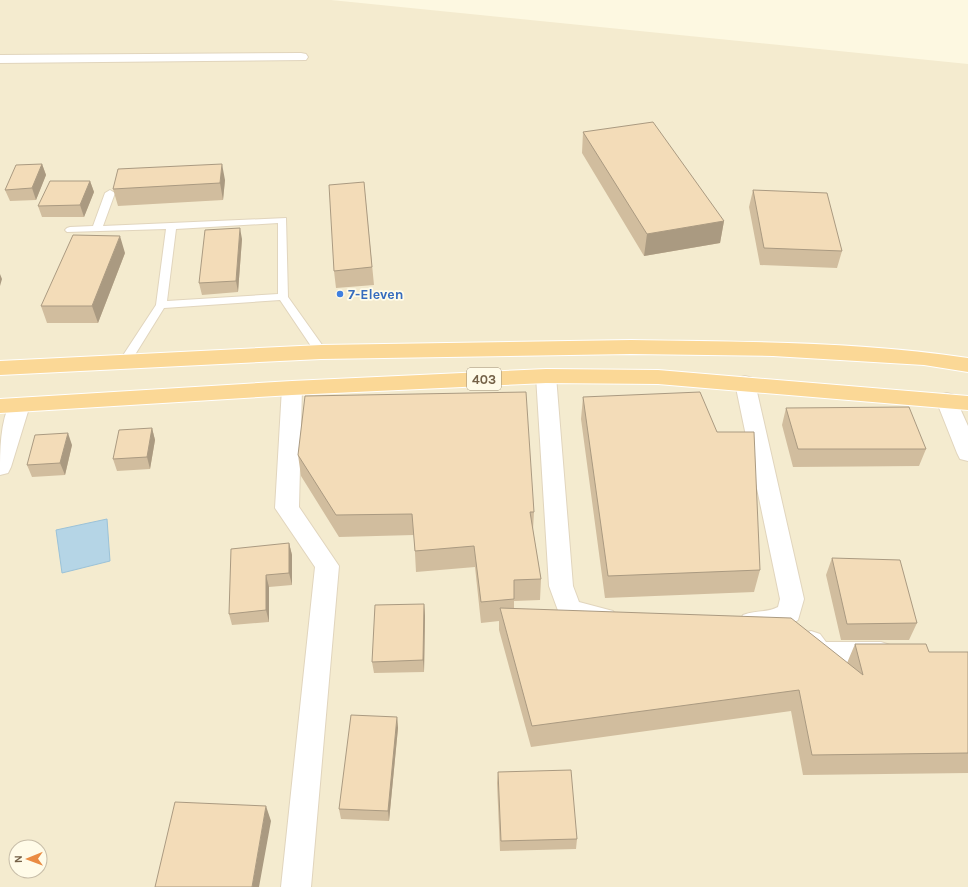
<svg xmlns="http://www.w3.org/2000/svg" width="968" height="887" font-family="Karla,sans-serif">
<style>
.residential{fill:#f4ebcf;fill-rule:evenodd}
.water{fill:#b5d5e6;stroke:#9bc2d8}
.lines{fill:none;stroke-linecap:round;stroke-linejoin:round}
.service-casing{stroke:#e1d5bd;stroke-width:2}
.minor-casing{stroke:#e1d5bd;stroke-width:2}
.trunk-casing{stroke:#fff;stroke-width:2}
.service{fill:#fff;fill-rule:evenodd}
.minor{fill:#fff;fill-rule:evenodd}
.trunk{fill:#fbd896;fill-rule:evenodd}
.wall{fill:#d1bd9e}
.shaded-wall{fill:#aa9a81}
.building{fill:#f3dcb8;stroke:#aa9a81}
.shop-dot{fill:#3f7fe0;stroke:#fffbe8;stroke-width:1.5}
.labels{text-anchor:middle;stroke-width:3.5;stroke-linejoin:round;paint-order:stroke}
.shield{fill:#fffbe8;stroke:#9e8f77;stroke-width:1}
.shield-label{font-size:13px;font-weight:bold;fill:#746147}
.shop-label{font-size:14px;font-weight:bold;fill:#366cbe;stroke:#fffbe8;text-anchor:start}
</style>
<rect width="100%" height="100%" fill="#fdf8e1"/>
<!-- residential -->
<path class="residential" d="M 0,0 L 331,0 L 968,64 L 968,887 L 0,887 ZM 16,847 L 40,847 L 40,871 L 16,871 Z"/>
<!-- water -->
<path class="water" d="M 107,519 L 110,561 L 62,573 L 56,530 Z"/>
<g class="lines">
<defs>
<path id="service" d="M 110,190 L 115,193 L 103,226 L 286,218 L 288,297 L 325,349 L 327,352 L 325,355 L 317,355 L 280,300 L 164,308 L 128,366 L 120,366 L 118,363 L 156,305 L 166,229 L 67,232 L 65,230 L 67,228 L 70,227 L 93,226 L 105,193 ZM 278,223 L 278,294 L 167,301 L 176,229 Z"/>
<path id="minor" d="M 301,53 L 306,54 L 308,57 L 306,60 L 0,63 L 0,55 Z
M 546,369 L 553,371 L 556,376 L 573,586 L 579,602 L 613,611 L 617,618 L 613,625 C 594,632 578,623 560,616 L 549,586 L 536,376 L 539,371 Z
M 745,376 L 752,378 L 755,383 L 804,599 L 798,620 C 780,631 764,637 743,629 L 739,622 L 743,615 C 755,610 767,613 778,607 L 780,599 L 735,383 L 738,378 Z
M 292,381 L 299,383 L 302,388 L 299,507 L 339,566 L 311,887 L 281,887 L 315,567 L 275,508 L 282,388 L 285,383 Z
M 947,393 L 954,395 L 968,426 L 968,461 L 960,459 L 957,453 L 936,400 L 940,395 Z
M 19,398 L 27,400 L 30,405 L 11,467 L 8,473 L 0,475 C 0,449 0,423 11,400 Z
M 811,631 L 820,634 L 826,642 L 881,642 L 890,645 L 894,653 L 890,661 L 881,664 L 819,664 L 810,661 L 798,642 L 802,634 Z"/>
<path id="trunk" d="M 631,340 C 743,342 857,341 968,358 L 968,372 L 924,365 L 773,356 L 631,354 L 321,359 L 0,375 L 0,361 L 321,345 Z
M 546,369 L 658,370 L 968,396 L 968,410 L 658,384 L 546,383 L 292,395 L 0,413 L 0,399 L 292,381 Z"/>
</defs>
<!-- service casing -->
<use href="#service" class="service-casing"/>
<!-- minor casing -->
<use href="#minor" class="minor-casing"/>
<!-- trunk casing -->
<use href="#trunk" class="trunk-casing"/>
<!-- service -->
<use href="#service" class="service"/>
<!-- minor -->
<use href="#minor" class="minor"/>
<!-- trunk -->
<use href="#trunk" class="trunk"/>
</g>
<!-- wall -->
<path class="wall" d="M 583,132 L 724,221 L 720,243 L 644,256 L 582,153 Z
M 42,164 L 46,175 L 36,200 L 10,201 L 5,190 Z
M 225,180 L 223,200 L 118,206 L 113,189 Z
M 90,181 L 94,192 L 84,217 L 42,217 L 38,206 Z
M 364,182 L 374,285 L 336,288 L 334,271 Z
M 753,190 L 842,251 L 837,268 L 760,265 L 749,207 Z
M 242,239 L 238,292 L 202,295 L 199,283 Z
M 125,253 L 98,323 L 47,323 L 41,306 Z
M 583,397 L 760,570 L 754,592 L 605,598 L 581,419 Z
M 786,408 L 926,449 L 919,466 L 793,467 L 782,425 Z
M 152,428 L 155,440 L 150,469 L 117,471 L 113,459 Z
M 72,445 L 65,475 L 32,477 L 27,465 Z
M 298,455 L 534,512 L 533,530 L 541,579 L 540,600 L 514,601 L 514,609 L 847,663 L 855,644 L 929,652 L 968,652 L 968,773 L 803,775 L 791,711 L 531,747 L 499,630 L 499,621 L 481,623 L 475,567 L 416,572 L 414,535 L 339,537 L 301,476 Z
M 289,543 L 292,555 L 292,585 L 269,587 L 269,622 L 232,625 L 229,614 Z
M 832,558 L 917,623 L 909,640 L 841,640 L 826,575 Z
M 424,604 L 425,616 L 424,672 L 374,673 L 372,662 Z
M 397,717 L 398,728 L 389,821 L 341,819 L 339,809 Z
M 498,772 L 577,839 L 576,849 L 500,851 L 497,783 Z"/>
<!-- shaded-wall -->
<path class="shaded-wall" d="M 42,164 L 46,175 L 36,200 L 32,188 Z
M 222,164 L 225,180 L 223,200 L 220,183 Z
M 90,181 L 94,192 L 84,217 L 80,205 Z
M 724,221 L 720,243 L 644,256 L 647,234 Z
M 240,228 L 242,239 L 238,292 L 236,281 Z
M 120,236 L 125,253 L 98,323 L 92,306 Z
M 0,274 L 2,279 L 0,286 Z
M 152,428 L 155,440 L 150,469 L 147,457 Z
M 68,433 L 72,445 L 65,475 L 60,463 Z
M 289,543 L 292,555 L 292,585 L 289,573 Z
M 266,575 L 269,587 L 269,622 L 266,610 Z
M 424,604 L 425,616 L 424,672 L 423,660 Z
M 397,717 L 398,728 L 389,821 L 388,811 Z
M 266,806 L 271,821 L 259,887 L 252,887 Z"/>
<!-- building -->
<path class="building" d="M 653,122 L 724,221 L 647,234 L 583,132 Z
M 42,164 L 32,188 L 5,190 L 16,165 Z
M 222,164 L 220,183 L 113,189 L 118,169 Z
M 50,181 L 90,181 L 80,205 L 38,206 Z
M 364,182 L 372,267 L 334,271 L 329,185 Z
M 753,190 L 827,193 L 842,251 L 764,248 Z
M 240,228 L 236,281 L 199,283 L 205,230 Z
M 73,235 L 120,236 L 92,306 L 41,306 Z
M 526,392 L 534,512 L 530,512 L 541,579 L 514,580 L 514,599 L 481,602 L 474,546 L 415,551 L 412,514 L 336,515 L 298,455 L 305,396 Z
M 700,392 L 717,432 L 754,432 L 760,570 L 608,576 L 583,397 Z
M 909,407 L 926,449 L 798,449 L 786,408 Z
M 152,428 L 147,457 L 113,459 L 119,430 Z
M 68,433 L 60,463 L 27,465 L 35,435 Z
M 289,543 L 289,573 L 266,575 L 266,610 L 229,614 L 231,549 Z
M 832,558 L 900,560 L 917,623 L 847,624 Z
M 424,604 L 423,660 L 372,662 L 375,605 Z
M 500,608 L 791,618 L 863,675 L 855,644 L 926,644 L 929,652 L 968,652 L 968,753 L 812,755 L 799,690 L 532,726 Z
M 351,715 L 397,717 L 388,811 L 339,809 Z
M 571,770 L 577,839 L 501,841 L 498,772 Z
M 175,802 L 266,806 L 252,887 L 155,887 Z"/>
<!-- markers -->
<circle class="shop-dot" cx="340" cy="294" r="4"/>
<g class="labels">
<!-- shield labels -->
<rect class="shield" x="467" y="368" width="34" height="22" rx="3"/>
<g class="shield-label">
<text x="484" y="384">403</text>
</g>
<!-- shop labels -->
<g class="shop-label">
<text x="348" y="299">7-Eleven</text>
</g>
</g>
<!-- north arrow -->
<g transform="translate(28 859) rotate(269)"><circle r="19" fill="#fffbe8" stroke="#c7bda8"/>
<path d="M0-3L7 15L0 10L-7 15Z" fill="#ea8b42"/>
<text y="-6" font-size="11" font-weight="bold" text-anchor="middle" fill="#746147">N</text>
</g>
</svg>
